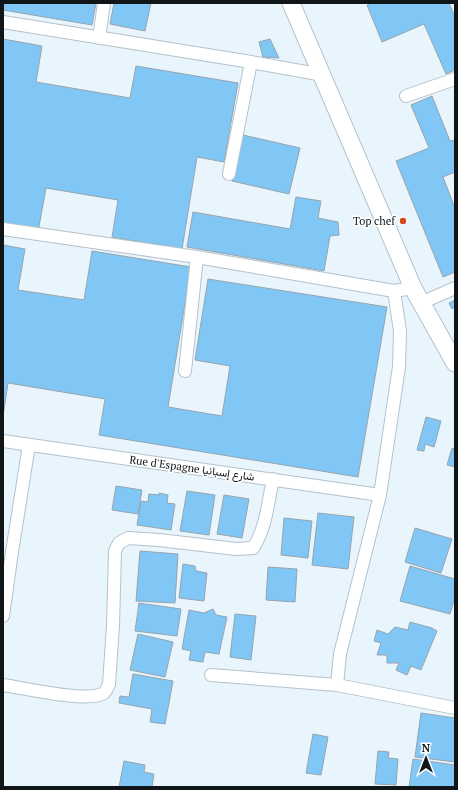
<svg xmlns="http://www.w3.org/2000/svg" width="458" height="790" font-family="'PT Serif',Vazirmatn,serif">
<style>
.building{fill:#80c7f5;stroke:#96a4ad}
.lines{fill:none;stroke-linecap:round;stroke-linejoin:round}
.street-casing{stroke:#b4c2cb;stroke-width:14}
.secondary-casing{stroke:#b4c2cb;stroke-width:19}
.street{stroke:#fff;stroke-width:12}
.secondary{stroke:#fff;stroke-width:17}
.poi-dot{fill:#d14a1a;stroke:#fff;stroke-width:1.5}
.labels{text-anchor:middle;stroke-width:3;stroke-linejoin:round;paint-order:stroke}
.poi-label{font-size:11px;fill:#101518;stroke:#fff;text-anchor:end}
.street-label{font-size:11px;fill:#101518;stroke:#fff}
</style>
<rect width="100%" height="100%" fill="#e9f5fd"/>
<!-- building -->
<path class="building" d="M 3,3 L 96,3 L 92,25 L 3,10 Z
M 114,3 L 151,3 L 145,31 L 110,24 Z
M 373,3 L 449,3 L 455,17 L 455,70 L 446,74 L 424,24 L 382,42 L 367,5 Z
M 3,39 L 42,46 L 36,82 L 130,98 L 136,66 L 238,83 L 224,162 L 197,157 L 182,249 L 112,237 L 118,200 L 46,188 L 38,232 L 3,226 Z
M 270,39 L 279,58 L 263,57 L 259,42 Z
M 432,96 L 450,141 L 455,140 L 455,172 L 443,177 L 455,208 L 455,272 L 443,277 L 396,161 L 429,148 L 411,105 Z
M 243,135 L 300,148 L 289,194 L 232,181 Z
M 296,197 L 321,201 L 318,218 L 338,222 L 339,235 L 330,236 L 324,271 L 187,247 L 193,212 L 290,229 Z
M 3,245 L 25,249 L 18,290 L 84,300 L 92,251 L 191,267 L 168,407 L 222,416 L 230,366 L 195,360 L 208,279 L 387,307 L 358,477 L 99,435 L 105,399 L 8,383 L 3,416 Z
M 455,300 L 455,307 L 452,309 L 449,303 Z
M 426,417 L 441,421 L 434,447 L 425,444 L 424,451 L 417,450 Z
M 452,448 L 455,449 L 455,467 L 447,465 Z
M 116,486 L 142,490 L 138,514 L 112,510 Z
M 187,491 L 215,495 L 209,535 L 180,531 Z
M 159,493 L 168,495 L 167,503 L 175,504 L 171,530 L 137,525 L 141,501 L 148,502 L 149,494 L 159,495 Z
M 224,495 L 249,499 L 242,538 L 217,534 Z
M 318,513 L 354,517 L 348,569 L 312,565 Z
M 284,518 L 312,521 L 308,558 L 281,555 Z
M 415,528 L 452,539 L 441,573 L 405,562 Z
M 140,551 L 178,554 L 175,603 L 136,601 Z
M 183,564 L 195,566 L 196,571 L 207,573 L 204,601 L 179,598 Z
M 410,566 L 455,579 L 455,597 L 450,614 L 400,601 Z
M 268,567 L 297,569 L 295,602 L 266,600 Z
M 139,603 L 181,609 L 177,636 L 135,631 Z
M 213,609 L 216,615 L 227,617 L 219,654 L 205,652 L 203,662 L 189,660 L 191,651 L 182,649 L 189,610 L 204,613 Z
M 235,614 L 256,616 L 251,660 L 230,657 Z
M 410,622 L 432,628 L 437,631 L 421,670 L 411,666 L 407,675 L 396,670 L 399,663 L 387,663 L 387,655 L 377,655 L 381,643 L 374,641 L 377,630 L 388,634 L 395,627 L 408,630 Z
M 138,634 L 173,642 L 165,677 L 130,670 Z
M 133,674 L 173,681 L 165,724 L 150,722 L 152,709 L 119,703 L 120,696 L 129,697 Z
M 421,713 L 455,718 L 455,762 L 415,757 Z
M 313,734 L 328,737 L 321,775 L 306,773 Z
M 378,751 L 389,752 L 388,758 L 398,759 L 396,785 L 375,784 Z
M 413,759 L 455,765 L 455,787 L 409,787 Z
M 124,761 L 145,765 L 144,772 L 154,774 L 152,787 L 119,787 Z"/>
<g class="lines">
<defs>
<path id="street" d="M 3,22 L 251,62 L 323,75
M 99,38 L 104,3
M 406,96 L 455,79
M 229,174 L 251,62
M 3,229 L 197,257 L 394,291 L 413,288
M 394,291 L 400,331 L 399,367 L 380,495 L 340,654 L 337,685 L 455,708
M 421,303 L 455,288
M 185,371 L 197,257
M 3,441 L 380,495
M 3,616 L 12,552 L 29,445
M 211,675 L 337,685
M 3,685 C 24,688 85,702 102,694 C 106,693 107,688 109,684 L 113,626 L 115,551 L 119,543 L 128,538 L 159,540 L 236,549 L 253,548 C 266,529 268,502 273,479"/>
<path id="secondary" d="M 291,3 L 413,288 L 455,363"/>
</defs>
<!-- street casing -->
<use href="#street" class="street-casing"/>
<!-- secondary casing -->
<use href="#secondary" class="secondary-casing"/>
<!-- street -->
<use href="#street" class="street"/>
<!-- secondary -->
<use href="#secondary" class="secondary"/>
</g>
<!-- markers -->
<circle class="poi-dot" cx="403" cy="221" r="4"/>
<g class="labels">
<!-- poi labels -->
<g class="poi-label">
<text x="395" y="225">Top chef</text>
</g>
<!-- street labels -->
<g class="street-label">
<text transform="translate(192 468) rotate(8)" y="4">Rue d'Espagne شارع إسبانيا</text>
</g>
</g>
<!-- border -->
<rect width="458" height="790" fill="none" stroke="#101518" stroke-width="8"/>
<!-- north arrow -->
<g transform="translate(426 758)" stroke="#ffffff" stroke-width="3" paint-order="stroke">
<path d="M0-3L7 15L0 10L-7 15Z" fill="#101518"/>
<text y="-6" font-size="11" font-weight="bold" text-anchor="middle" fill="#101518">N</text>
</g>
</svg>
